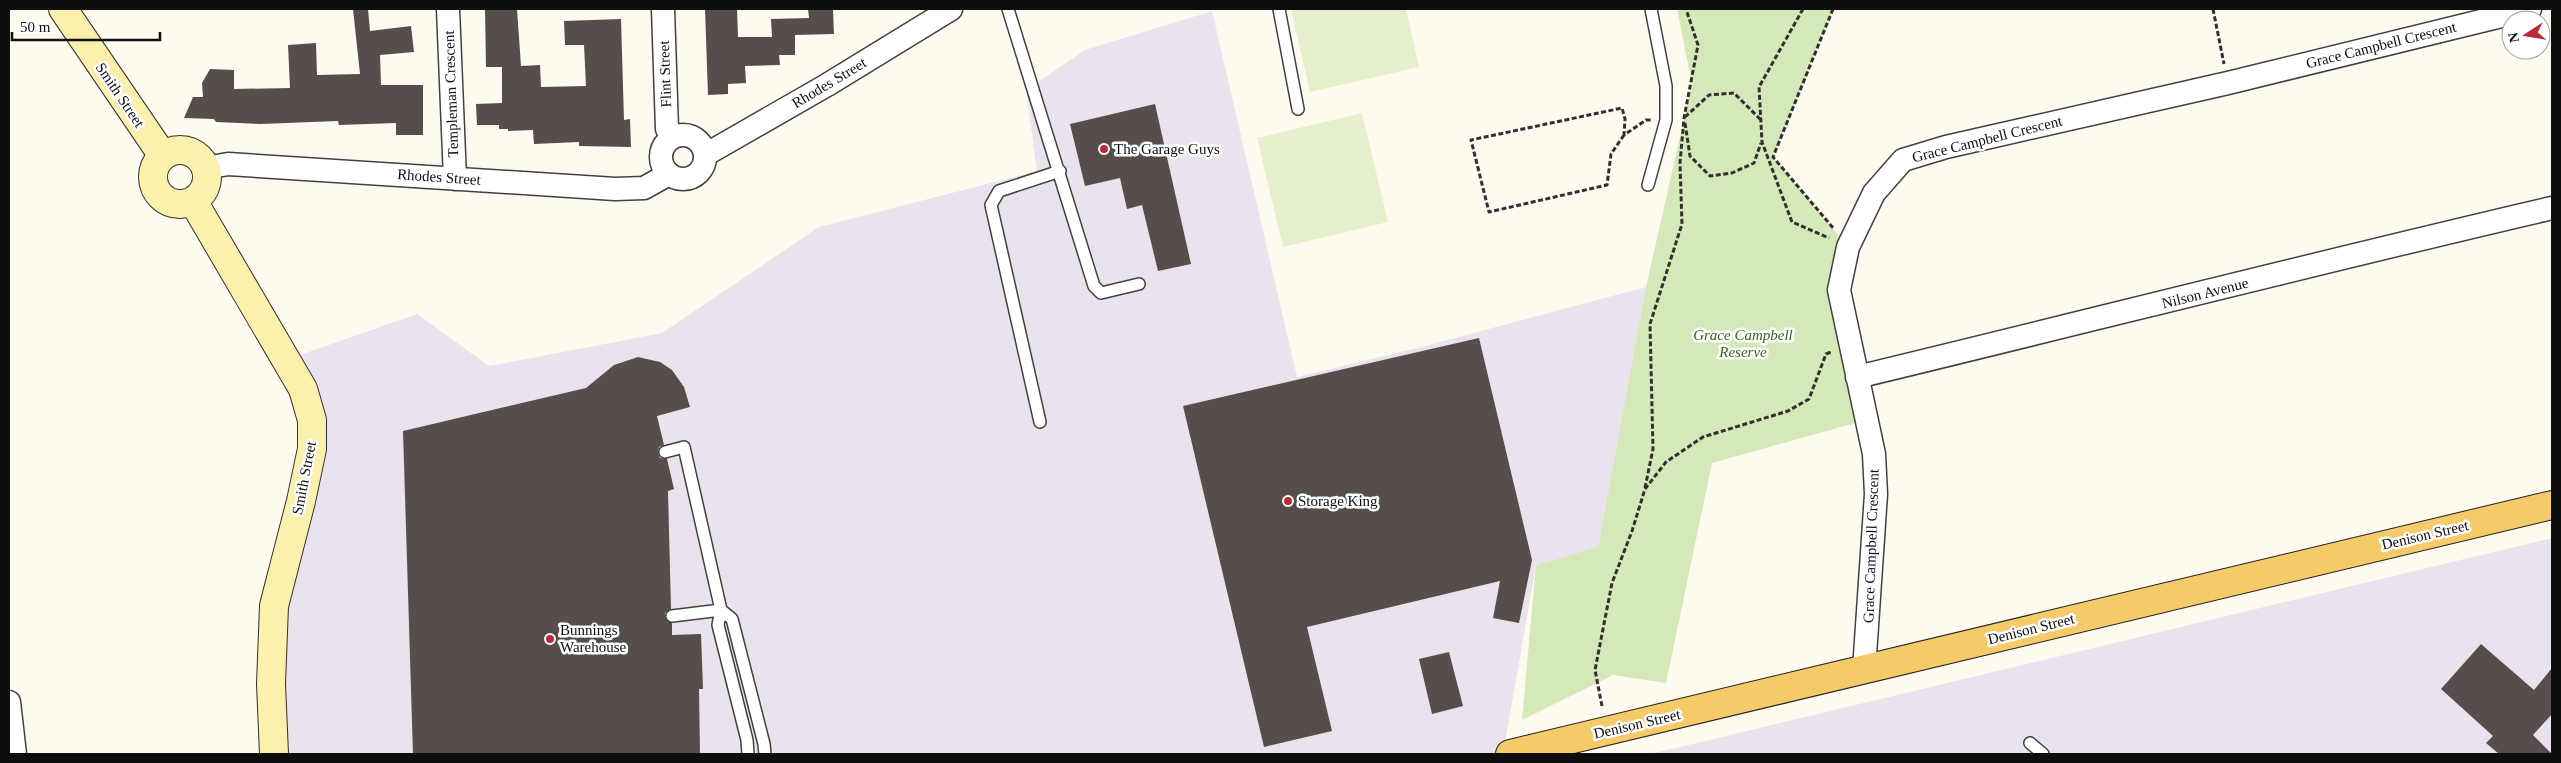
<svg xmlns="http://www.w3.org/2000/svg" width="2561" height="763" font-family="'Times New Roman',serif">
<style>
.industrial{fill:#eae2ec}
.green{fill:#d4e8b9}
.pitch{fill:#e5efcb}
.building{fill:#564e4a}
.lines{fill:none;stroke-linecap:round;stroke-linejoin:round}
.lane-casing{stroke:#414141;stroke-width:14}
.street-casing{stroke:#414141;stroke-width:25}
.secondary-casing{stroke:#303030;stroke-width:30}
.primary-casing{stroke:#1f1f1f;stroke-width:30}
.path{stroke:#303030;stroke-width:3;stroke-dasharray:5 2.5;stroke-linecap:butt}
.lane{stroke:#fff;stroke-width:11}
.street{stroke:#fff;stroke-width:22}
.secondary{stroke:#fdefac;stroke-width:28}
.primary{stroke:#f5ca69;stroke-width:28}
.poi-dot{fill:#ba2938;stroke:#fff;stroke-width:2}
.labels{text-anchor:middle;stroke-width:5;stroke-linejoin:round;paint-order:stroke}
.street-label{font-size:15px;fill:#0e0e0e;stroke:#fff}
.poi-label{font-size:15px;fill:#0e0e0e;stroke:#fff;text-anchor:start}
.park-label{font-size:15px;font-style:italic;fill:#32641f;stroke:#fff}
</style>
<rect width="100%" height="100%" fill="#fffaef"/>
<!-- industrial -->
<path class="industrial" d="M 1212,11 L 1297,377 L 1425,346 L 1646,287 L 1598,547 L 1536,565 L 1503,754 L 273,754 L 271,684 L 312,449 L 286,360 L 417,314 L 489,366 L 662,333 L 819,227 L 1037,171 L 1026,90 L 1085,50 Z
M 2552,538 L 2552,754 L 1649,754 L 1697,743 Z"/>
<!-- green -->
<path class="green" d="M 1677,9 L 1833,9 L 1773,157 L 1848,247 L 1839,290 L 1866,420 L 1712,463 L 1666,683 L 1613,675 L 1522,720 L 1536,565 L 1598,547 L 1646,287 L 1692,84 Z"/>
<!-- pitch -->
<path class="pitch" d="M 1291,9 L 1406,9 L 1419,67 L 1310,92 Z
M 1362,113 L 1388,222 L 1283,247 L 1257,138 Z"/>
<!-- building -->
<path class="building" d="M 353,9 L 368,9 L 370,31 L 411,26 L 414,52 L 380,55 L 381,85 L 423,85 L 423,135 L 396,135 L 396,123 L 339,125 L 338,121 L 261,124 L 216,122 L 214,119 L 184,118 L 193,97 L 203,97 L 202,83 L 210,69 L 234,70 L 234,89 L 290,88 L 288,45 L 316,43 L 317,75 L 360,74 Z
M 485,9 L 517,9 L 521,66 L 540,65 L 541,87 L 586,86 L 584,45 L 565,45 L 564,21 L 621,19 L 624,120 L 630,119 L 631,147 L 579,146 L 579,142 L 534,144 L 533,130 L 508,131 L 508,129 L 499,129 L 499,125 L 477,125 L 476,104 L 502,103 L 502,67 L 486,67 Z
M 705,9 L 737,9 L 738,37 L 772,37 L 771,19 L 809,18 L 808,9 L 833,9 L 834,34 L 795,35 L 795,55 L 779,55 L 780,65 L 745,66 L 746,83 L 728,84 L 728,94 L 708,95 Z
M 1155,104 L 1191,264 L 1158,271 L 1142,205 L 1127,209 L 1120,178 L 1085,186 L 1070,124 Z
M 1479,338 L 1532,560 L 1519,623 L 1493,618 L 1500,581 L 1307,627 L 1332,731 L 1264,747 L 1183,406 Z
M 638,357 L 660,362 L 672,370 L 684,387 L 690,407 L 657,416 L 664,445 L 659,447 L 658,453 L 660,458 L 667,459 L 674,489 L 668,491 L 671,609 L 665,613 L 665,617 L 672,623 L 672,635 L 701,634 L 703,689 L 699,689 L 700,754 L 413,754 L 403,431 L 586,388 L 614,365 Z
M 2481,644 L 2534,690 L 2552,668 L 2552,714 L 2533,735 L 2552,754 L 2499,754 L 2486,743 L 2493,736 L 2441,689 Z
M 1449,652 L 1463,706 L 1432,714 L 1419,659 Z"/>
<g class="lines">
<defs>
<path id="lane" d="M 1008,9 L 1094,286 L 1101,293 L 1139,284
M 1279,9 L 1298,109
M 1648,185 L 1666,120 L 1666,86 L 1651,9
M 1040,422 L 991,205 L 999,191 L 1060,171
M 665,452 L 684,447 L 721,610 L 718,625 L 747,740 L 748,754
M 672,616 L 721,610 L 732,619 L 764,744 L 765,754
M 2030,743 L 2043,754"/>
<path id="street" d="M 448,9 L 455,179
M 663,9 L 667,129 L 672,138
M661 157a22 22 0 1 1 44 0a22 22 0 1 1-44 0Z
M 705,155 L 827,85 L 951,9
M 206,168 L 228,164 L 615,189 L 644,188 L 669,174
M 1857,377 C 2089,321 2320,262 2552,208
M 1864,670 L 1876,494 L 1874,454 L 1839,290 L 1848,247 L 1874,193 L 1903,160 L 1946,147 L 2228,83 L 2530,9
M 9,702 L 15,754"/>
<path id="secondary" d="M 63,9 L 163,156
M153 177a27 27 0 1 1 54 0a27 27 0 1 1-54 0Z
M 193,201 L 303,389 L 312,420 L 312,449 L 301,501 L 274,606 L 271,684 L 274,754"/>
<path id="primary" d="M 1510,754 L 2552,505"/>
</defs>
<!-- lane casing -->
<use href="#lane" class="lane-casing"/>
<!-- street casing -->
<use href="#street" class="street-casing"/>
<!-- secondary casing -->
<use href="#secondary" class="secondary-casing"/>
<!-- primary casing -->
<use href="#primary" class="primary-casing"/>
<!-- path -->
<path class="path" d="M 1803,9 L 1759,87 L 1762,142 L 1792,222 L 1829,238
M 1833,9 L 1773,157 L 1834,229
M 2213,9 L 2224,64
M 1685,117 L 1709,95 L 1734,93 L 1760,119
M 1685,123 L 1690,156 L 1710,176 L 1732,173 L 1754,163 L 1761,143
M 1624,135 L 1611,154 L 1607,185 L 1489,212 L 1471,140 L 1622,108 L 1625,119 L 1624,135 L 1646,120 L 1652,120
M 1645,488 L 1653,449 L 1650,324 L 1682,224 L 1680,163 L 1684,118 L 1698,45 L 1686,9
M 1602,706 L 1595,670 L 1612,583 L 1632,531 L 1645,489 L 1666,462 L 1703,437 L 1788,411 L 1809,399 L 1826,354 L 1831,352"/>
<!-- lane -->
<use href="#lane" class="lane"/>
<!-- street -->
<use href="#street" class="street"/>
<!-- secondary -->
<use href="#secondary" class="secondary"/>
<!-- primary -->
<use href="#primary" class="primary"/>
</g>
<!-- markers -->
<g class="poi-dot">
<circle cx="1104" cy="149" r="5"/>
<circle cx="1288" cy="501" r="5"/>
<circle cx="550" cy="639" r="5"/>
</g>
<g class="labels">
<!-- street labels -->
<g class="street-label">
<text transform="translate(2381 45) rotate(-14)" y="5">Grace Campbell Crescent</text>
<text transform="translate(665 74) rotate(-92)" y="5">Flint Street</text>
<text transform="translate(829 83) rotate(-31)" y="5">Rhodes Street</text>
<text transform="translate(451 94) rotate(-92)" y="5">Templeman Crescent</text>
<text transform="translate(120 95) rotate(56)" y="5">Smith Street</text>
<text transform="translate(1987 139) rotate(-14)" y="5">Grace Campbell Crescent</text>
<text transform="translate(439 177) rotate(4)" y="5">Rhodes Street</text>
<text transform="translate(2205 293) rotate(-14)" y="5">Nilson Avenue</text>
<text transform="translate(304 478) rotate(-79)" y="5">Smith Street</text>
<text transform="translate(2425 535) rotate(-13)" y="5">Denison Street</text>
<text transform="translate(1871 546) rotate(-88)" y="5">Grace Campbell Crescent</text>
<text transform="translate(2031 629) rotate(-14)" y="5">Denison Street</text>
<text transform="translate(1637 724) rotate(-13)" y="5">Denison Street</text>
</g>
<!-- poi labels -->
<g class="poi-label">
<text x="1114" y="154">The Garage Guys</text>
<text x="1298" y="506">Storage King</text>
<text x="560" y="635">Bunnings<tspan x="560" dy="17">Warehouse</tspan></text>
</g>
<!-- park labels -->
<g class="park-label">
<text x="1743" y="340">Grace Campbell<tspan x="1743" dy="17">Reserve</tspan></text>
</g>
</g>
<!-- border -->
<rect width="2561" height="763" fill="none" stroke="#0e0e0e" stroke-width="20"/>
<!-- north arrow -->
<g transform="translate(2526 35) rotate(258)"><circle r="24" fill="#ffffff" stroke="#9f9f9f"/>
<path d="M0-4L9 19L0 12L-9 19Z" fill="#ba2938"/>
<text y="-8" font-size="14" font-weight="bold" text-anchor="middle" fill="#0e0e0e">N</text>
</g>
<!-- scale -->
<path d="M12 32v8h148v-8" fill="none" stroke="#0e0e0e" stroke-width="2.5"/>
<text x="20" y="32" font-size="15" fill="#0e0e0e" stroke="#ffffff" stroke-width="4" paint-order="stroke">50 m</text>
</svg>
